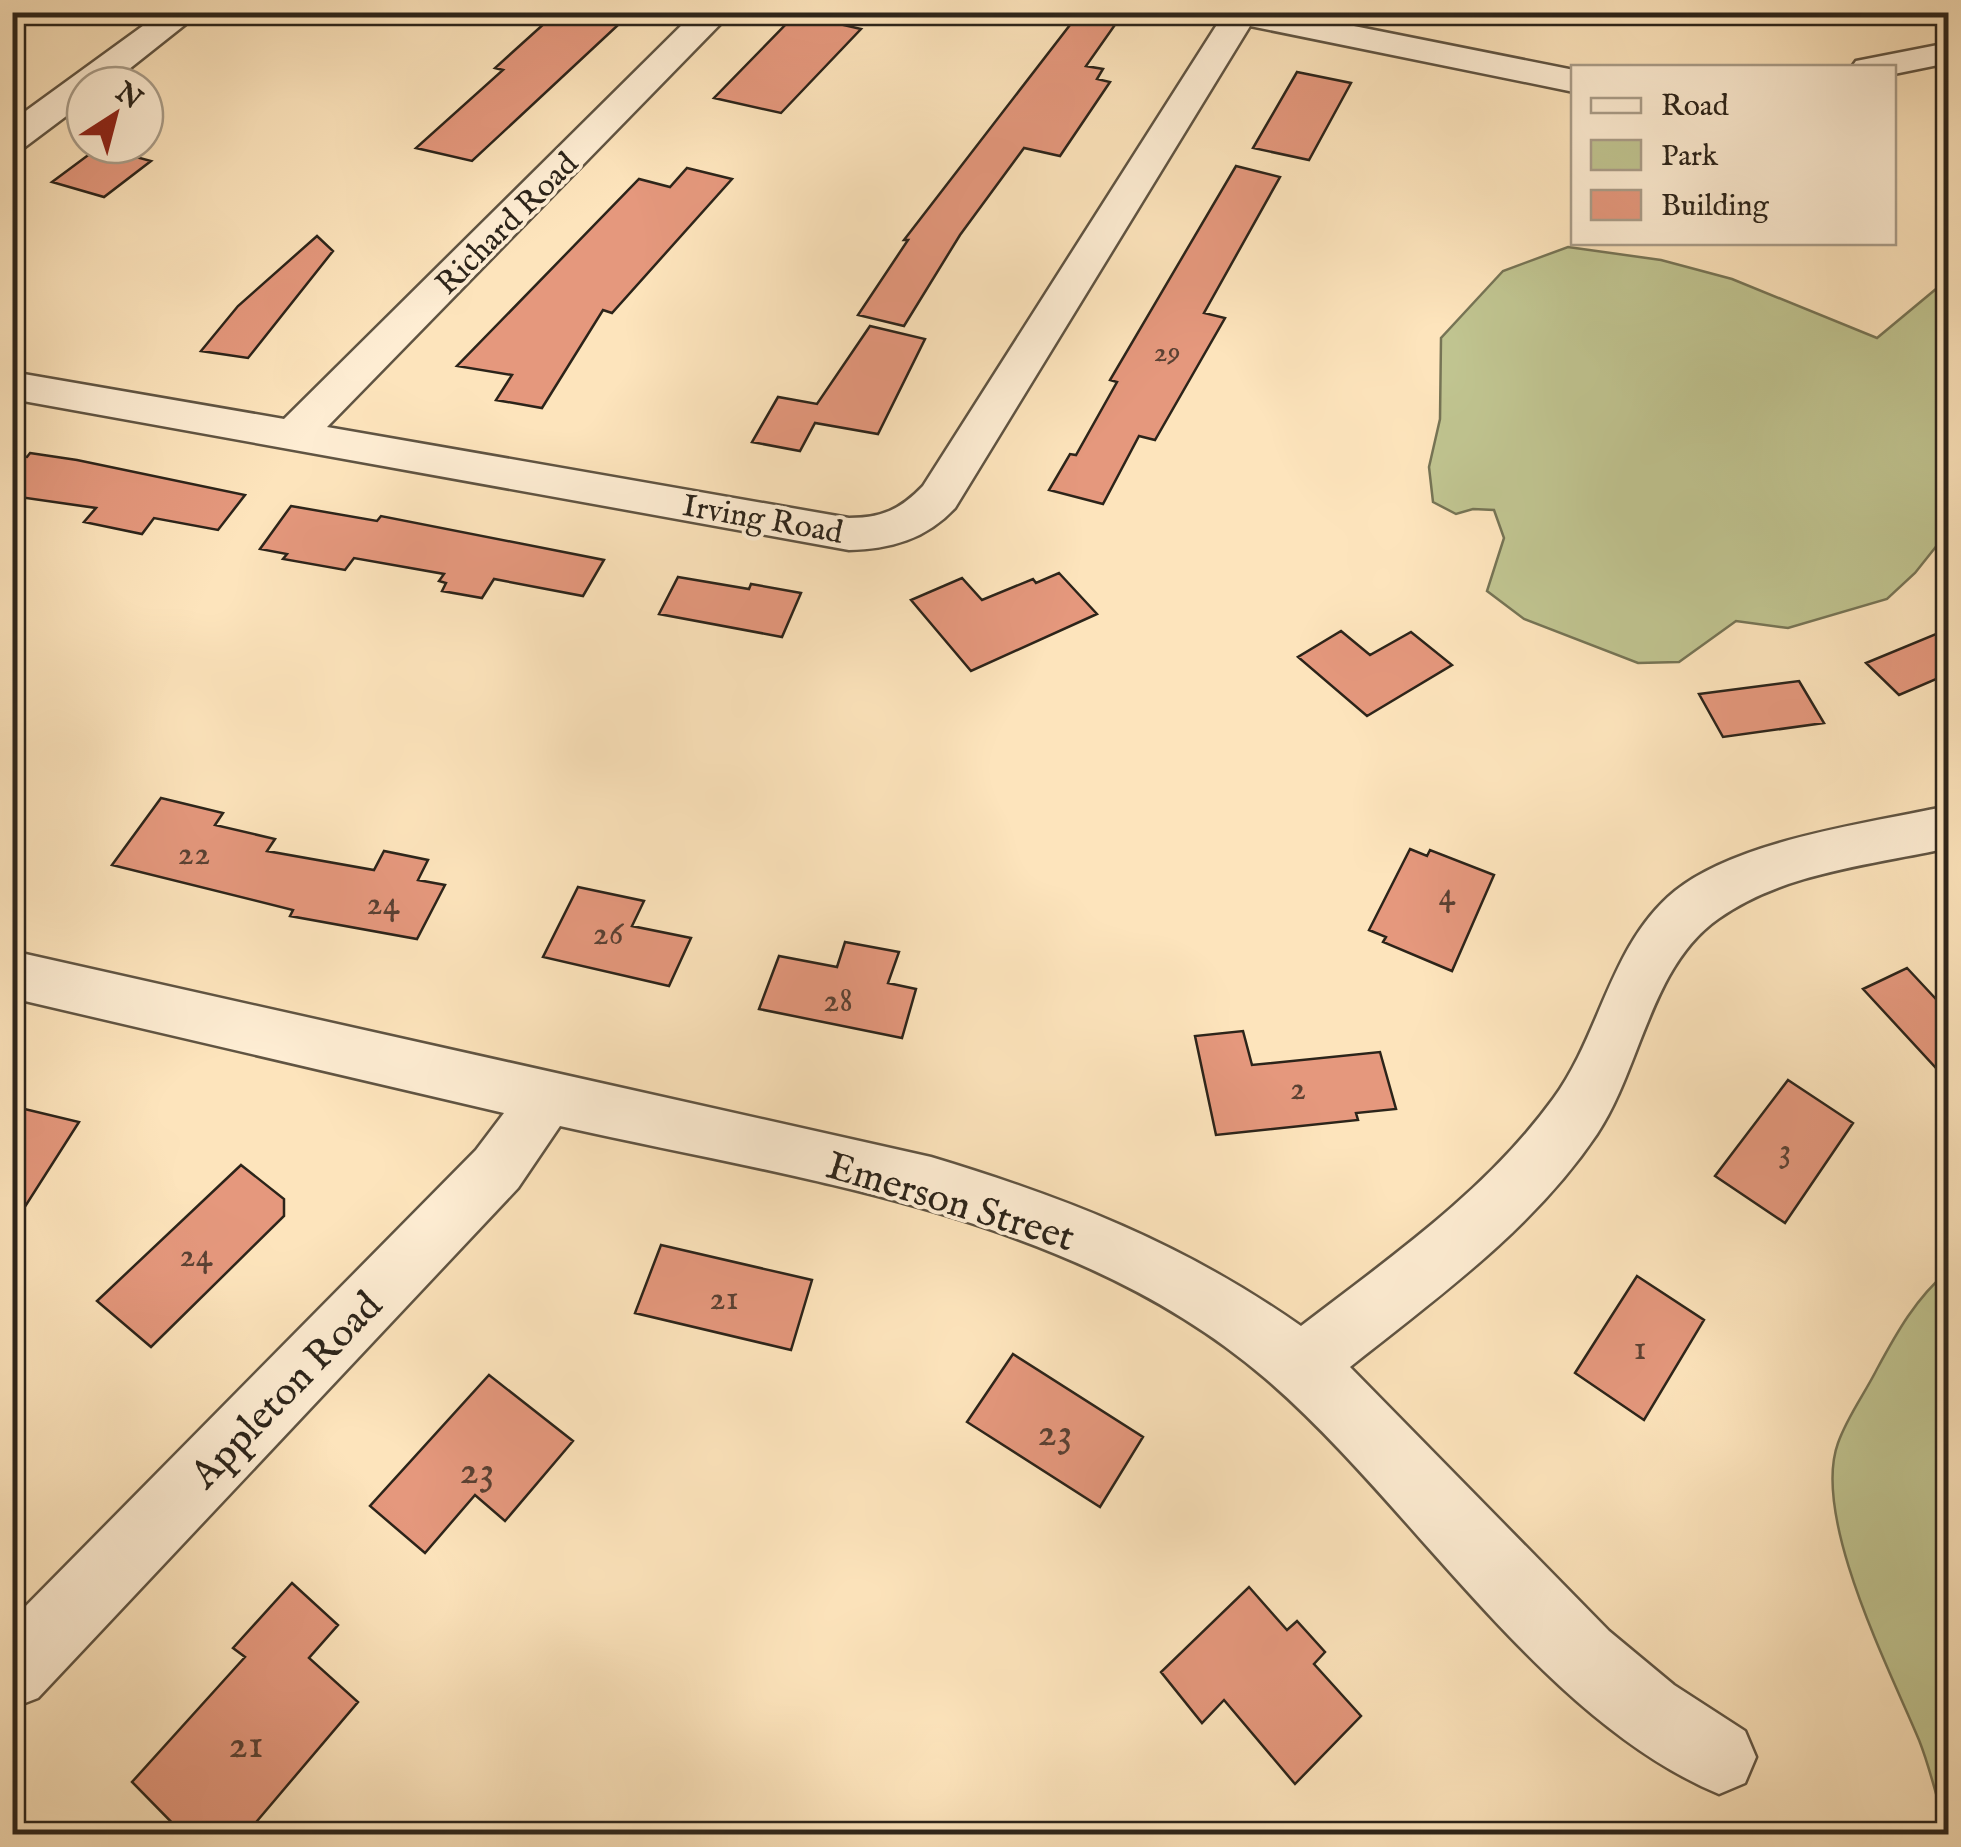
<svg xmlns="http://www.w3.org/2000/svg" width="1961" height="1847" font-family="'IM FELL English',serif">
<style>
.green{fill:#c0c490;stroke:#767455;stroke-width:2.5}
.building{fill:#e5987d;stroke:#2c241a;stroke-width:2.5}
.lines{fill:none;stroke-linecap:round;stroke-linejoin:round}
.minor-casing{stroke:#605442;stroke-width:5}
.minor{fill:#feedd3;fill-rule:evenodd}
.labels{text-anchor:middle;stroke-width:8;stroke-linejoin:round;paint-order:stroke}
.far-number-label{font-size:30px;fill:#5a4133}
.far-street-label{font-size:32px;fill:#2c241a;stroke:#feedd3}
.number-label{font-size:35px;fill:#5a4133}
.street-label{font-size:40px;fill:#2c241a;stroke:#feedd3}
.near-number-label{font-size:42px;fill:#5a4133}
</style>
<rect width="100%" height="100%" fill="#fde4bc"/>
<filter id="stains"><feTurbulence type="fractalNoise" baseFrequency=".002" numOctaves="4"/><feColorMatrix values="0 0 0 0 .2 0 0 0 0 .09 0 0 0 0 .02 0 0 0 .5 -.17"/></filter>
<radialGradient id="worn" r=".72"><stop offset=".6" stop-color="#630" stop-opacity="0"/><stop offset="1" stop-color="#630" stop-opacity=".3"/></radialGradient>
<!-- green -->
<path class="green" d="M 1568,247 L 1661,260 L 1732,279 L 1877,338 L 1948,279 L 1946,534 L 1915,573 L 1887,599 L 1788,628 L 1736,621 L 1679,662 L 1638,663 L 1524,619 L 1487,591 L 1504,538 L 1494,510 L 1473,509 L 1456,514 L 1433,502 L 1429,467 L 1440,419 L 1441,338 L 1503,271 Z
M 1948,1271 L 1948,1834 L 1947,1834 C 1938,1803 1931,1770 1919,1740 C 1890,1670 1811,1517 1838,1443 C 1847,1417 1865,1393 1877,1369 C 1897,1332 1916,1298 1948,1271 Z"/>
<!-- building -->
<path class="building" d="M 557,12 L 632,12 L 472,161 L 416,148 L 503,70 L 495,68 Z
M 1080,12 L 1124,12 L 1086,66 L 1103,69 L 1097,79 L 1110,82 L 1060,156 L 1024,148 L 960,235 L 904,326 L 858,315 L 908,240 L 904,240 Z
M 796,14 L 861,29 L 781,113 L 714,98 Z
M 1297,72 L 1351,83 L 1309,160 L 1253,148 Z
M 99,147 L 151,161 L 104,197 L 52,182 Z
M 1236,166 L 1280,177 L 1204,313 L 1225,318 L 1155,440 L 1139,436 L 1103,504 L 1049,490 L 1070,454 L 1076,455 L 1117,382 L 1110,380 Z
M 687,168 L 732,179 L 612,313 L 603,310 L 542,408 L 496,400 L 512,375 L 457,366 L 639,179 L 670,187 Z
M 317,236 L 333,251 L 248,358 L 201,351 L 238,306 Z
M 870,326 L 925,339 L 878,434 L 815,423 L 800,451 L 752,442 L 778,397 L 817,404 Z
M 30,453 L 77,460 L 245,495 L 218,530 L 154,518 L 142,534 L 84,522 L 96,508 L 12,496 L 12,455 L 27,457 Z
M 291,506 L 377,521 L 381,516 L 604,560 L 583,596 L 494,579 L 482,598 L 442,591 L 446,583 L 439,581 L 444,574 L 354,558 L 345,570 L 283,559 L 287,554 L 260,549 Z
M 1059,573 L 1097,614 L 971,671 L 911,600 L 962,578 L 982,600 L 1033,579 L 1036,583 Z
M 678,577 L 749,589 L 751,584 L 801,593 L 782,637 L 659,614 Z
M 1948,629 L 1948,674 L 1899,695 L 1866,663 Z
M 1341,631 L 1370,655 L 1411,632 L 1452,665 L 1367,716 L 1298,657 Z
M 1799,681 L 1824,723 L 1723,737 L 1699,694 Z
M 161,798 L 223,813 L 215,825 L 275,839 L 267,851 L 374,870 L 384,851 L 428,860 L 418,880 L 445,885 L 417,939 L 290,916 L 293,910 L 112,865 Z
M 1410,849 L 1427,856 L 1430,850 L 1494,875 L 1452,971 L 1383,942 L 1386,937 L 1369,930 Z
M 578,887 L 644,901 L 632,926 L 691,938 L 669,986 L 543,957 Z
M 845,942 L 899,952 L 888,983 L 916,989 L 902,1038 L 759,1009 L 779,956 L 837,967 Z
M 1907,968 L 1948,1012 L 1948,1081 L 1863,989 Z
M 1243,1031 L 1252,1065 L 1380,1052 L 1396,1109 L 1356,1113 L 1358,1120 L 1216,1135 L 1195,1036 Z
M 1788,1080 L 1853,1123 L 1785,1223 L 1715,1176 Z
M 12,1106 L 79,1122 L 12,1227 Z
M 241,1165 L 284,1199 L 284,1216 L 151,1347 L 97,1301 Z
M 661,1245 L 812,1280 L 791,1350 L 635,1313 Z
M 1637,1276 L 1704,1320 L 1644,1420 L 1575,1373 Z
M 1013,1354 L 1143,1437 L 1100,1507 L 967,1422 Z
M 489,1375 L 573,1441 L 505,1521 L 475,1495 L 425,1553 L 370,1506 Z
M 292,1583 L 338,1625 L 309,1658 L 358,1702 L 246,1834 L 183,1834 L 132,1782 L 245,1657 L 233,1648 Z
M 1249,1587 L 1287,1630 L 1297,1621 L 1325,1652 L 1314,1664 L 1361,1716 L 1295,1784 L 1224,1700 L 1202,1723 L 1161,1672 Z"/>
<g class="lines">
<defs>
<path id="minor" d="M 162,12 L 201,12 L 109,85 L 85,85 L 85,102 L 25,147 L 12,150 L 12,121 Z
M 695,12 L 732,12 L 327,427 L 849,518 C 881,518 900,510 923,486 L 1225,12 L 1284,12 L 1574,70 L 1574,92 L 1250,26 L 955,508 C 926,539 891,549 849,550 L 12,399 L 12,372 L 284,419 Z
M 1948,43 L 1948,63 L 1894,74 L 1894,68 L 1851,68 L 1856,61 Z
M 1948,806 L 1948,848 C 1872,865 1784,872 1718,919 C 1650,967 1641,1068 1597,1134 C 1533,1229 1438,1297 1350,1367 L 1609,1631 L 1674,1685 L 1745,1731 L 1756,1757 L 1745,1783 L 1719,1794 C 1541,1720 1411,1503 1265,1378 C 1072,1213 799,1180 560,1126 L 518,1188 L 38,1698 L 12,1708 L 12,1620 L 476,1150 L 504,1113 L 12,998 L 12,951 L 931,1157 C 1067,1198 1184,1244 1301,1326 C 1391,1257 1486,1191 1553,1099 C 1601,1034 1610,944 1675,891 C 1738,840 1869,823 1948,806 Z"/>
</defs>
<!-- minor casing -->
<use href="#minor" class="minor-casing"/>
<!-- minor -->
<use href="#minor" class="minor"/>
</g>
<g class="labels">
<!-- far-number labels -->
<g class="far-number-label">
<text x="1167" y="361">29</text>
</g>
<!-- far-street labels -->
<g class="far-street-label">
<text transform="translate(506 223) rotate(-45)" y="11">Richard Road</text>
<text transform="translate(763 518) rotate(10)" y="11">Irving Road</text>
</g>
<!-- number labels -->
<g class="number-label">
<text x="194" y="864">22</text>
<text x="1447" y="905">4</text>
<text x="383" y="914">24</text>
<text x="608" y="944">26</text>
<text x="838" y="1011">28</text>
<text x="1298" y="1099">2</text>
<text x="1785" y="1161">3</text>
<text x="196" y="1266">24</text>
<text x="724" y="1309">21</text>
<text x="1640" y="1359">1</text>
</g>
<!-- street labels -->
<g class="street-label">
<text transform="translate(951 1200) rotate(17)" y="14">Emerson Street</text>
<text transform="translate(285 1389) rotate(-46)" y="14">Appleton Road</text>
</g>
<!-- near-number labels -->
<g class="near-number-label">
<text x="1055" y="1445">23</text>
<text x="477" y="1483">23</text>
<text x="246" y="1757">21</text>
</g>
</g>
<!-- margin -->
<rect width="1961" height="1847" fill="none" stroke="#fde4bc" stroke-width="50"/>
<rect x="15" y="15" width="1931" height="1817" fill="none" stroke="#2c241a" stroke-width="5"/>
<rect x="25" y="25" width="1911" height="1797" fill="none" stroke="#2c241a" stroke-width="2.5"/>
<!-- legend -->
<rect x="1571" y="65" width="325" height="180" fill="#feedd3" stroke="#aa9d89" stroke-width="2.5"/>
<rect x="1591" y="98" width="50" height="15" fill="#feedd3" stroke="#aa9d89" stroke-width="2.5"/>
<text x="1661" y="115" font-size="30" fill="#2c241a">Road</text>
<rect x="1591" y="140" width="50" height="30" fill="#c0c490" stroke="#aa9d89" stroke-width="2.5"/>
<text x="1661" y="165" font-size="30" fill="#2c241a">Park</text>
<rect x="1591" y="190" width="50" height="30" fill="#e5987d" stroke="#aa9d89" stroke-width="2.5"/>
<text x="1661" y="215" font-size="30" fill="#2c241a">Building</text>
<!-- north arrow -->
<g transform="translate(115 115) rotate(36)"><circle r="48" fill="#feedd3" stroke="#aa9d89" stroke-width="2.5"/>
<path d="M0-8L18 38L0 25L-18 38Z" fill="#8f2418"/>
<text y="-15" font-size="28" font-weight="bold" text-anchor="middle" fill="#2c241a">N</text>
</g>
<rect width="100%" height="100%" filter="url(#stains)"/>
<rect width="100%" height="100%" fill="url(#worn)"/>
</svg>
